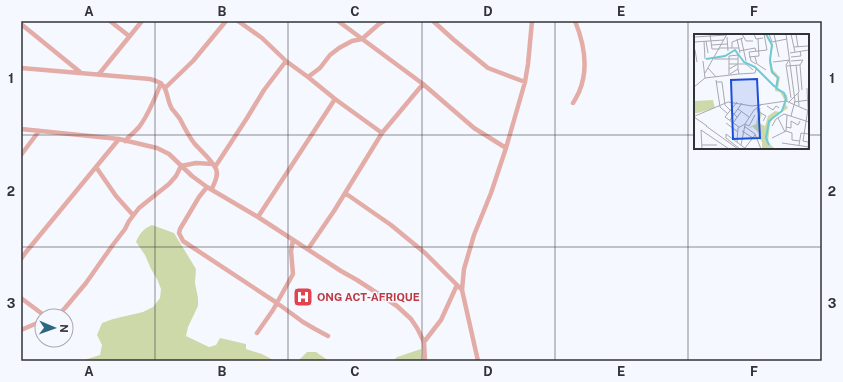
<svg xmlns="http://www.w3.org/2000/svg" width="843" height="382" font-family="'Public Sans',sans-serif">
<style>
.green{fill:#cdd9a9}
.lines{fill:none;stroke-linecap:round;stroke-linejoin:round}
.street{stroke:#e4aca7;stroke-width:4.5}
.grid{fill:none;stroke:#323336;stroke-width:1;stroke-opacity:0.55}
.labels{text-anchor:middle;stroke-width:3;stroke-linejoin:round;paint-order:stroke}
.health-label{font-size:11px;font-weight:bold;fill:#be3a42;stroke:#f6f8ff;text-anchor:start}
.inset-river{fill:none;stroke:#6ecbd4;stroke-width:2}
.inset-road{fill:none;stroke:#a8a9af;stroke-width:1}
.view{fill:#1d4ed8;fill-opacity:0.15;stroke:#1d4ed8;stroke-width:2}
.inset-edge{fill:none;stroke:#323336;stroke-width:2}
.neatline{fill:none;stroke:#323336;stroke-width:1.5}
.grid-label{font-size:13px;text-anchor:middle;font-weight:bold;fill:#323336}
</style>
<rect width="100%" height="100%" fill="#f6f8ff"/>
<!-- green -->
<path class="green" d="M 152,225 L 174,233 L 196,269 L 195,283 L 198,298 L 198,306 L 188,327 L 186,336 L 209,347 L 216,345 L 220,338 L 246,344 L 246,349 L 262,354 L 275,361 L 287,360 L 296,361 L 81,361 L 100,355 L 102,345 L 97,335 L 102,323 L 113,319 L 143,312 L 153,307 L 160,298 L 161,289 L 157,279 L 151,269 L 145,255 L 136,242 C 140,233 143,229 152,225 Z
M 421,349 L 422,361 L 393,361 L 397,357 Z
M 307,352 L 316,352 L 329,361 L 298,361 Z"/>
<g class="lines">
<!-- street -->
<path class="street" d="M 110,21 L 129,36
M 238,21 L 262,38 L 286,61 L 308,77 L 335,99 L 382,133
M 338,21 L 423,84 L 474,128 L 506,148
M 433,21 L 454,40 L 488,68 L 525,82
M 21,24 L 80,72
M 21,68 L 150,79 C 171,84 164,95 172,109 C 175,112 177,115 180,119 C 184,127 188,135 194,143 C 200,150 212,160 216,169 C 219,176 214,183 212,189
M 99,74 L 142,21
M 308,77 L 320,68 L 330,55 L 339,48 L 352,41 L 362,39 L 379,24 L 384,21
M 165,88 L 193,61 L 226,21
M 573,103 C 575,100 577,96 579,92 C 589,69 584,43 575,21
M 21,129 L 119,139 L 157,148 L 169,154 L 192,176 L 207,187
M 125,141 C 129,136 135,132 139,127 C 149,114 155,98 161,83
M 21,155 L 39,131
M 181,166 L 196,163 L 213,164
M 96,167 L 116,196 L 133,215
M 215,167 L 247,118 L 264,90 L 286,61
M 345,193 L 391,225 L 425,253 L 462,290
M 258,217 L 335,99
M 308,249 L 334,211 L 382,133 L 423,84
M 21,259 L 26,252 L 119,139
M 21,298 L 45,316
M 54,316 L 59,314 L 65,308 L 86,283 L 112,246 L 125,229 L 129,221 L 139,208 L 169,184 L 176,176 L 181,166
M 21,330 L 42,321
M 257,333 L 273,310 L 293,274 L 291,251 L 293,240
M 328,336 L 315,329 L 303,322 L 277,303 L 183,241 L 179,233 L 180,229 L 199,197 L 207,187 L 258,217 L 341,271 L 357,280 L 397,306 L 411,319 L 417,328 L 424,342 L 425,361
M 424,342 L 441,320 L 457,285
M 478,361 L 462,290 L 464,269 L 474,235 L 491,193 L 506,148 L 525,82 L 528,64 L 532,21"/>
</g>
<!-- grid -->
<path class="grid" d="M 155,21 L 155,361M 288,21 L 288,361M 422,21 L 422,361M 555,21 L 555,361M 688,21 L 688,361M 21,135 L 695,135M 808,135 L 822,135M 21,247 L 822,247"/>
<!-- icons -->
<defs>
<symbol id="hospital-square" viewBox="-11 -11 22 22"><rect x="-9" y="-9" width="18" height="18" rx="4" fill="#e0444e" stroke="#f6f8ff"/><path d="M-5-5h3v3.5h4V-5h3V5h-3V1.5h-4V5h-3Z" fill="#fff"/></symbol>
</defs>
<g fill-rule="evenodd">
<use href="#hospital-square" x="292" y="286" width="22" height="22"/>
</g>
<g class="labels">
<!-- health labels -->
<g class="health-label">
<text x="317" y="301">ONG ACT-AFRIQUE</text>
</g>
</g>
<!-- overview -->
<g transform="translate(694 34)">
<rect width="115" height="115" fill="#f6f8ff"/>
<path d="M 71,1 L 79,12 L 76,24 L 79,36 L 86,43 L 84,55 L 93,61 L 94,67 L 91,67 L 86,58 L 81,57 L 83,43 L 77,39 L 75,28 L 77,11 ZM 19,66 L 21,74 L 0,80 L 0,67 ZM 91,69 L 94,74 L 79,84 L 76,90 L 74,108 L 81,115 L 68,115 L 68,108 L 64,102 L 68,102 L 59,93 L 54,94 L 62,90 L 64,79 L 62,75 L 65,74 L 68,80 L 65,89 L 71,92 L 74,82 L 81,77 L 86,78 Z" fill="#cdd9a9"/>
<path class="inset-river" d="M 72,0 L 78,11 L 76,26 L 78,38 L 84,44 L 82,54 L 90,59 L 92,65 L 88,77 L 75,87 L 72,104 L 75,111M 12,25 L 31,22 L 41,16 L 50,28 L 61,33 L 81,53"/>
<path class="inset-road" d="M 16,0 L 18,15 L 26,15M 48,0 L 52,7 L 59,7M 60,0 L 62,5 L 69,4M 75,0 L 78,8 L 93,5M 80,0 L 85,23M 92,0 L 101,67 L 97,82M 97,0 L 101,18M 102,0 L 104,13M 0,3 L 33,1M 33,3 L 34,17M 47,4 L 52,27M 43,5 L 46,19M 10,7 L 11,25M 12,7 L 14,19M 0,8 L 30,6M 17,11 L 33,10M 100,13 L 114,12M 26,14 L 45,14M 38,14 L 38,8 L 49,4M 1,16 L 3,28M 45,17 L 61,14 L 62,17M 55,18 L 73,16 L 70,0M 55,18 L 57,27 L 62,30M 96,19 L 115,16M 55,23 L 65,22 L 64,5M 61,23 L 63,30 L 72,36M 97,23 L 107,22 L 106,17M 20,25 L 44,25M 95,26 L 92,31 L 97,64M 9,27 L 11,44 L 45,40 L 44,35M 97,27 L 109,26 L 106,31 L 108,56M 79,28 L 96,26M 35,30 L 52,30 L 59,36M 102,31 L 105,58M 93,32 L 106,31M 14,34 L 22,43M 11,39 L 33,0M 36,40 L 44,35 L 44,31M 45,40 L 61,39 L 62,35M 35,41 L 35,22 L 44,21 L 44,30 L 35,35M 22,46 L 26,73 L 34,80M 22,48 L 28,48 L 31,71 L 43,83M 0,53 L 11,44M 113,54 L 114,75 L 109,107 L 114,108M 104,59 L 105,72M 43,68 L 31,83 L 45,93M 95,68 L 105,58M 100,68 L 115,66M 73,72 L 79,76 L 82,72 L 85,74M 66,74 L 65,78 L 72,82 L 69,87M 44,75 L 55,83M 1,82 L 34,68 L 58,72 L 92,67 L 115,77M 0,83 L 13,92M 84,84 L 91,98M 36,86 L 48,69M 32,89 L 44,98M 39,89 L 47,78M 51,90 L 55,92 L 61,81M 12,92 L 44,115M 50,92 L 61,100 L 67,115M 78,92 L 82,85 L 90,80 L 115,88M 92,93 L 97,94 L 97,87 L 104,91 L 106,87M 7,96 L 35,115M 7,96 L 8,115M 48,97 L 59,104M 92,97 L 98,99 L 98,106 L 106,107M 32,100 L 52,115M 32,100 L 32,104 L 46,115M 78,104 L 92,97 L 93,81M 43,108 L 44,94 L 51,90 L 60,76 L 68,70M 88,109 L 115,113M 8,111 L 23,111M 47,111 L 51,91M 105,111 L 107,99 L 115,100M 51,114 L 61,101M 114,115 L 115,97"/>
<path class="view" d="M 63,45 L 66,104 L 39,105 L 37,46 Z"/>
<rect width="115" height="115" class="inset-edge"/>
</g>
<!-- border -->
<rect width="843" height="382" fill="none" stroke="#f6f8ff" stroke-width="44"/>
<!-- north arrow -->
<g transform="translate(54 328) rotate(92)"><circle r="19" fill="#f6f8ff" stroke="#a8a9af"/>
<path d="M0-3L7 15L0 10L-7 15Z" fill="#2c677f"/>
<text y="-6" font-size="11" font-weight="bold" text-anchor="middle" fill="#323336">N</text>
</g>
<rect x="22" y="22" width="799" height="338" class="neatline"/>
<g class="grid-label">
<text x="89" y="16">A</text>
<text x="222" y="16">B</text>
<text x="355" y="16">C</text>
<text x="488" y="16">D</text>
<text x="621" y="16">E</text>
<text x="754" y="16">F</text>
<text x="11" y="83">1</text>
<text x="832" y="83">1</text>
<text x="11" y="196">2</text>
<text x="832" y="196">2</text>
<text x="11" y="308">3</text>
<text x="832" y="308">3</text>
<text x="89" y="376">A</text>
<text x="222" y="376">B</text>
<text x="355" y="376">C</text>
<text x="488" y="376">D</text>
<text x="621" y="376">E</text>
<text x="754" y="376">F</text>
</g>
</svg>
